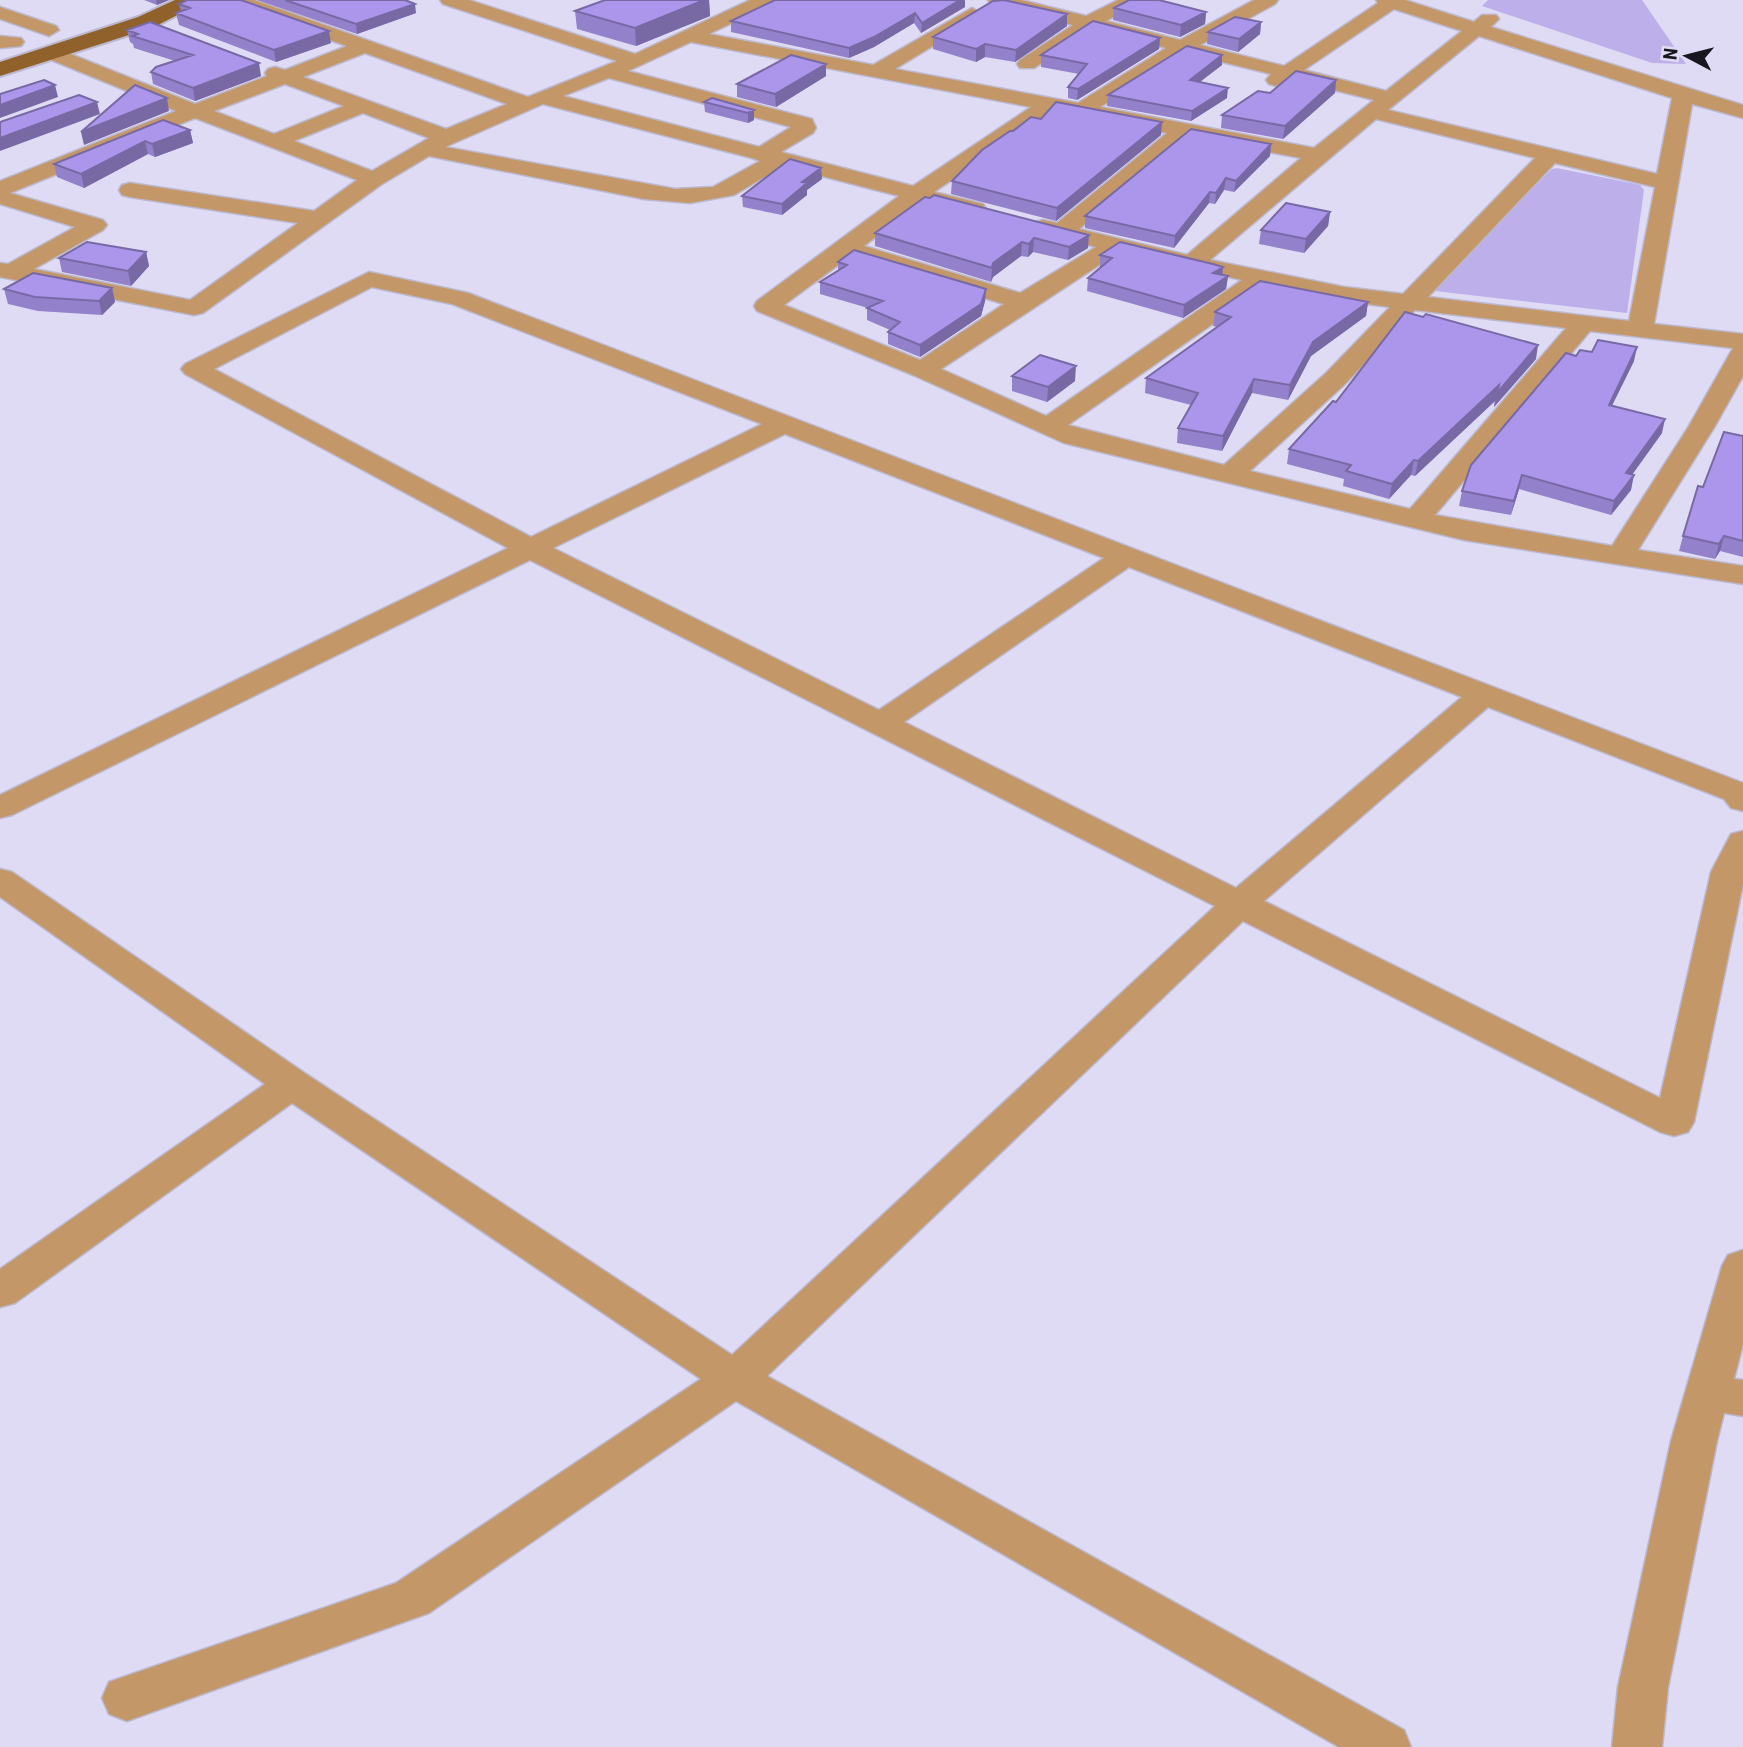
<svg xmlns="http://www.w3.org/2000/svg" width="1743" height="1747" font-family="'Roboto Condensed',sans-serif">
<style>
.green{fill:#bdafea}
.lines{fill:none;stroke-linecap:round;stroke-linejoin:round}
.minor-casing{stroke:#bcb8ce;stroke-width:3}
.major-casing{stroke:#bcb8ce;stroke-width:4}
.minor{fill:#c49768;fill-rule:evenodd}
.major{fill:#91612b;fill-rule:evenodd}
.wall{fill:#9481cb}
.shaded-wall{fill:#7869a5}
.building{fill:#ac96ec;stroke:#7869a5;stroke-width:2}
</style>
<rect width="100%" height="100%" fill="#e0dbf5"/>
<!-- green -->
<path class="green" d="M 1488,0 L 1642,0 L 1686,64 L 1652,63 L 1482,6 Z
M 1557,168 L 1640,185 L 1644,190 L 1627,313 L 1435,291 L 1432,286 L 1552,169 Z"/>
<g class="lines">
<defs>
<path id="minor" d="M 226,0 L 254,0 L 528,97 L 617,61 L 443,4 L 440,0 L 469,0 L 635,54 L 750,0 L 775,0 L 772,4 L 709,34 L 873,65 L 972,8 L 982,14 L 979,18 L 895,69 L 1078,103 L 1166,48 L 1092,29 L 1034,68 L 1020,68 L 1017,64 L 1020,60 L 1073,25 L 991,4 L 988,0 L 1021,0 L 1086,16 L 1118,0 L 1143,0 L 1106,21 L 1180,40 L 1254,0 L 1278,0 L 1275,4 L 1200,45 L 1284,66 L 1378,3 L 1376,0 L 1405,0 L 1474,22 L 1482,15 L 1496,15 L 1499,19 L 1491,27 L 1743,105 L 1743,118 L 1692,104 L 1654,324 L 1743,334 L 1743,376 L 1715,426 L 1638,550 L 1743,566 L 1743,584 L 1464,540 L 1064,443 L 913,375 L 757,311 L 754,306 L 757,301 L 899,196 L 783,166 L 734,195 L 690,203 L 644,199 L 429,156 L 382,184 L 203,313 L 194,315 L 0,277 L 0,263 L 8,264 L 75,227 L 0,204 L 0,181 L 176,111 L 44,57 L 41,53 L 44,49 L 58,49 L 195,104 L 267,76 L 265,73 L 268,69 L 275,67 L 285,70 L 347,46 L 229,4 ZM 1394,9 L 1462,31 L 1386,91 L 1304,70 ZM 1479,36 L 1672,98 L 1657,174 L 1388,110 ZM 691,42 L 1031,107 L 913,186 L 781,152 L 813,133 L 816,128 L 812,119 L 628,71 ZM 365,53 L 507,104 L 446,129 L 303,77 ZM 1186,53 L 1271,74 L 1266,80 L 1269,84 L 1276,86 L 1290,79 L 1374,100 L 1314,148 L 1100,107 ZM 609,78 L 791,127 L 759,147 L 563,96 ZM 285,84 L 344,106 L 274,134 L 214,111 ZM 543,104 L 752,158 L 760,161 L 713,187 L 675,189 L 445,147 ZM 1053,111 L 1167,133 L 1057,223 L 1043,220 L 1035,222 L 1031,227 L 1035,232 L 1096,247 L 1020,293 L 864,246 L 920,202 L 975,216 L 983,214 L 986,209 L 983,204 L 934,192 ZM 363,113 L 429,138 L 372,171 L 294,141 ZM 195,118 L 357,180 L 314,211 L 130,183 L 122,185 L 119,190 L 122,195 L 130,197 L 298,223 L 190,300 L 34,269 L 103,230 L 107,225 L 103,220 L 10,193 ZM 1376,119 L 1535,158 L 1403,294 L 1344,287 L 1210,260 ZM 1189,137 L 1301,158 L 1187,255 L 1079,229 ZM 1555,163 L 1655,187 L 1629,321 L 1428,297 ZM 1119,252 L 1242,280 L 1046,416 L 941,369 ZM 849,257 L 1004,304 L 920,360 L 784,305 ZM 1267,286 L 1344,301 L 1390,307 L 1326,373 L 1224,465 L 1068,425 ZM 1415,310 L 1566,328 L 1410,509 L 1250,471 L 1344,385 ZM 1590,331 L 1733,348 L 1689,426 L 1612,546 L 1435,515 Z
M 0,7 L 56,26 L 59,30 L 49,36 L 0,19 Z
M 0,36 L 21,38 L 24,42 L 21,46 L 0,48 Z
M 369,272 L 468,293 L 1743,783 L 1743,811 L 1731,808 L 1724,799 L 1488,707 L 1264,901 L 1660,1098 L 1711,872 L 1731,834 L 1743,831 L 1743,884 L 1694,1122 L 1688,1132 L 1674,1136 L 1660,1132 L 1243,921 L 767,1376 L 1404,1730 L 1411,1747 L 1339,1747 L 736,1401 L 429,1613 L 127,1721 L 109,1714 L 102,1698 L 109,1682 L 396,1583 L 701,1379 L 292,1103 L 15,1303 L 0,1307 L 0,1269 L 265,1084 L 0,897 L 0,869 L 12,872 L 306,1074 L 732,1355 L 1215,906 L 530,560 L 12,815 L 0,818 L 0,795 L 508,548 L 185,374 L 181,369 L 185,364 ZM 372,287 L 452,304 L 762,424 L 531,537 L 214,369 ZM 785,434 L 1104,558 L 879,710 L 553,548 ZM 1129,567 L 1462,697 L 1236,888 L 904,722 Z
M 1743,1250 L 1743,1344 L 1734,1379 L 1743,1380 L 1743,1416 L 1724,1413 L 1717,1441 L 1668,1687 L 1662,1747 L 1612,1747 L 1618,1687 L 1671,1441 L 1722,1266 L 1728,1255 Z"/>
<path id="major" d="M 175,0 L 202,0 L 199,4 L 154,27 L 0,76 L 0,62 L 138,17 Z"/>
</defs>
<!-- minor casing -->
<use href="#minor" class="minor-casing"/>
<!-- major casing -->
<use href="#major" class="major-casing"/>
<!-- minor -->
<use href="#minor" class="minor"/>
<!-- major -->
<use href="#major" class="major"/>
</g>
<!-- wall -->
<path class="wall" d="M 144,0 L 169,0 L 157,5 Z
M 257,0 L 405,0 L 416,13 L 357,34 Z
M 605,0 L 709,0 L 710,16 L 636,46 L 577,29 L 575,11 Z
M 775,0 L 965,0 L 965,7 L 921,33 L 914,23 L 874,47 L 849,58 L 731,32 L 731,21 Z
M 179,4 L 331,43 L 276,62 L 179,25 L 176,13 L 181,11 Z
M 1114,8 L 1206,12 L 1205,24 L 1180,37 L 1113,20 Z
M 1261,22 L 1260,34 L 1238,52 L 1207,44 L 1208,32 Z
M 1067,26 L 1015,62 L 985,57 L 976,62 L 933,49 L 933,37 Z
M 127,30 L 261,76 L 195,101 L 153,84 L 151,72 L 175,61 L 134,48 L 133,44 L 130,42 Z
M 1160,38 L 1159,49 L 1077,100 L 1068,98 L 1068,87 L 1079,74 L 1041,67 L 1041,55 Z
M 1222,55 L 1222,65 L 1200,82 L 1227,98 L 1191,121 L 1107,106 L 1108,95 Z
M 826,64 L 826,76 L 776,107 L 737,97 L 737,84 Z
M 1336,80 L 1335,93 L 1283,139 L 1221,128 L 1222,115 Z
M 704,102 L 754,110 L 754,120 L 748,123 L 705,112 Z
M 1041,119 L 1162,122 L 1161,135 L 1056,221 L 951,194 L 952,181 L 1013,131 Z
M 190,130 L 193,143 L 155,157 L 148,154 L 84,188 L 57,177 L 54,164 Z
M 1271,144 L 1270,156 L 1234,192 L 1224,190 L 1215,204 L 1209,203 L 1174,248 L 1085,228 L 1085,216 Z
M 821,168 L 822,179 L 807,190 L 807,195 L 782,215 L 743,207 L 742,196 Z
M 925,197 L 1088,248 L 1068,260 L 1033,252 L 1028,257 L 1021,256 L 993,277 L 991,282 L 875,246 L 875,233 Z
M 1330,212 L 1328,226 L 1304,253 L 1259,244 L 1261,230 Z
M 146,252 L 149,266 L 131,286 L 62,272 L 59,258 Z
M 1100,255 L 1228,276 L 1226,289 L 1183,318 L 1087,291 L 1088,278 L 1100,268 Z
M 838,262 L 986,289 L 985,301 L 981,316 L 920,357 L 888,344 L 888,332 L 890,330 L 867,320 L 867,308 L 868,308 L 820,294 L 820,282 L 838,270 Z
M 112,288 L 115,302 L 102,315 L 38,311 L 8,304 L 4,289 Z
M 1368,302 L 1366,316 L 1311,356 L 1288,400 L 1252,393 L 1222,451 L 1177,443 L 1178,428 L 1191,405 L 1145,393 L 1146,378 L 1217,327 L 1213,326 L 1215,312 Z
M 1592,352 L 1634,361 L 1612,405 L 1662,433 L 1632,475 L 1631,490 L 1611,515 L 1519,489 L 1511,515 L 1459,506 L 1462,491 L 1576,356 Z
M 1536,359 L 1494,407 L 1495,401 L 1415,476 L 1411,475 L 1389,499 L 1343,486 L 1344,479 L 1287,464 L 1289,449 L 1336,402 Z
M 1012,376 L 1075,381 L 1047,402 L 1012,391 Z
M 1743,436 L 1743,557 L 1720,551 L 1715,559 L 1679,551 L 1683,536 L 1703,487 Z"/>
<!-- shaded-wall -->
<path class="shaded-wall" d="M 156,0 L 169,0 L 157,5 Z
M 704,0 L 709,0 L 710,16 L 636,46 L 635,28 Z
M 960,0 L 965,0 L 965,7 L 921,33 L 922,23 Z
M 415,4 L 416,13 L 357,34 L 356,24 Z
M 1206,12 L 1205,24 L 1180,37 L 1181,25 Z
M 915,13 L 914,23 L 874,47 L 849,58 L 849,48 Z
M 1067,14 L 1067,26 L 1015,62 L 1016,50 Z
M 1261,22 L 1260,34 L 1238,52 L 1239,39 Z
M 329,31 L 331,43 L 276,62 L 274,50 Z
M 1160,38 L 1159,49 L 1077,100 L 1078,89 Z
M 985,44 L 985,57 L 976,62 L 976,49 Z
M 1222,55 L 1222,65 L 1189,90 L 1190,80 Z
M 259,63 L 261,76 L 195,101 L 193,88 Z
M 826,64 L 826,76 L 776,107 L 775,94 Z
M 1336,80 L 1335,93 L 1283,139 L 1285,126 Z
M 55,85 L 58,97 L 0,118 L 0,105 Z
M 1228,88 L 1227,98 L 1191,121 L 1192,111 Z
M 167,98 L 169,111 L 84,145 L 81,132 Z
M 97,102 L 100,114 L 0,151 L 0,138 Z
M 754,110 L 754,120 L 748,123 L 748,113 Z
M 1162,122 L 1161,135 L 1056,221 L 1057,208 Z
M 190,130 L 193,143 L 155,157 L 152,144 Z
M 145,141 L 148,154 L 84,188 L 81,174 Z
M 1271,144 L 1270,156 L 1234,192 L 1236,181 Z
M 821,168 L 822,179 L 807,190 L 807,195 L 782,215 L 782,204 L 802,182 Z
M 1226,178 L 1224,190 L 1215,204 L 1216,193 Z
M 1210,192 L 1209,203 L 1174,248 L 1175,236 Z
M 1330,212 L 1328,226 L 1304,253 L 1306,239 Z
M 1089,235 L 1088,248 L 1068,260 L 1069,247 Z
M 1034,238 L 1033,252 L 1028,257 L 1029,244 Z
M 1022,242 L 1021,256 L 993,277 L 991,282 L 992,268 L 993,263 Z
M 146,252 L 149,266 L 131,286 L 128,271 Z
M 1223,267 L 1222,280 L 1228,276 L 1226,289 L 1183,318 L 1184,305 L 1213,273 Z
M 112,288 L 115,302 L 102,315 L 99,301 Z
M 986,289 L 985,301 L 981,316 L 920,357 L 920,345 Z
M 1368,302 L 1366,316 L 1311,356 L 1288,400 L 1290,385 L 1313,342 Z
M 1538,345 L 1536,359 L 1494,407 L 1495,401 L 1415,476 L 1418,461 Z
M 1637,347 L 1634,361 L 1606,418 L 1609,405 Z
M 1076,366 L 1075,381 L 1047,402 L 1048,387 Z
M 1254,379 L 1252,393 L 1222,451 L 1223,436 Z
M 1665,419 L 1662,433 L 1623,487 L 1626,473 Z
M 1414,460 L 1411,475 L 1389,499 L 1392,484 Z
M 1522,475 L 1519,489 L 1511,515 L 1514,501 Z
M 1634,475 L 1631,490 L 1611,515 L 1614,501 Z
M 1724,536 L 1720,551 L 1715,559 L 1719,544 Z"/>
<!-- building -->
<path class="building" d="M 187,0 L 241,0 L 329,31 L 274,50 L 176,13 L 190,8 L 179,4 Z
M 285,0 L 405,0 L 415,4 L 356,24 Z
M 605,0 L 704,0 L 635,28 L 575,11 Z
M 775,0 L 960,0 L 922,23 L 915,13 L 874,37 L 849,48 L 731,21 Z
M 1004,0 L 1067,14 L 1016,50 L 985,44 L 976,49 L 933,37 L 993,1 Z
M 1129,0 L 1159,0 L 1206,12 L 1181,25 L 1114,8 Z
M 1235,17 L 1261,22 L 1239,39 L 1208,32 Z
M 1093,21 L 1160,38 L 1078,89 L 1068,87 L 1087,64 L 1041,55 Z
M 150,22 L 259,63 L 193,88 L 151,72 L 156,67 L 193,55 L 132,36 L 138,34 L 127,30 Z
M 1187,46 L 1222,55 L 1190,80 L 1228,88 L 1192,111 L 1108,95 Z
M 791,55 L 826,64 L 775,94 L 737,84 Z
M 1296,71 L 1336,80 L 1285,126 L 1222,115 L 1258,91 L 1270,93 Z
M 44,80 L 55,85 L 0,105 L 0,94 Z
M 135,85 L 167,98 L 81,132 Z
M 79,95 L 97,102 L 0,138 L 0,122 Z
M 712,98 L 754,110 L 748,113 L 704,102 Z
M 1056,102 L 1162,122 L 1057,208 L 952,181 L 982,150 L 1010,131 L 1013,131 L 1031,117 L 1041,119 Z
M 163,120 L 190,130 L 152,144 L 145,141 L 81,174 L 54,164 Z
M 1191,129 L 1271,144 L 1236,181 L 1226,178 L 1216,193 L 1210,192 L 1175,236 L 1085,216 Z
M 790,159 L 821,168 L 802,182 L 807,183 L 782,204 L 742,196 Z
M 934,195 L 1089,235 L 1069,247 L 1034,238 L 1029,244 L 1022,242 L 993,263 L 992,268 L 875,233 L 925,197 L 930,198 Z
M 1286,203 L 1330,212 L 1306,239 L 1261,230 Z
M 87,242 L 146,252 L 128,271 L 59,258 Z
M 1120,242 L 1213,264 L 1223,267 L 1213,273 L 1228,276 L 1184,305 L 1088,278 L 1112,258 L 1100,255 Z
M 854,250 L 986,289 L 981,304 L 920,345 L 888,332 L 900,322 L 867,308 L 883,301 L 820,282 L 847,265 L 838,262 Z
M 33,273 L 112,288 L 99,301 L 35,297 L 4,289 Z
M 1260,281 L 1368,302 L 1313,342 L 1290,385 L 1254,379 L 1223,436 L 1178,428 L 1198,393 L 1146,378 L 1231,317 L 1215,312 Z
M 1405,312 L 1423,317 L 1426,314 L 1538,345 L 1497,393 L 1499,385 L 1418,461 L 1414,460 L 1392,484 L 1346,471 L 1351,465 L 1289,449 L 1333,401 L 1336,402 Z
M 1598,340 L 1637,347 L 1609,405 L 1665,419 L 1626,473 L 1634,475 L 1614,501 L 1522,475 L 1514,501 L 1462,491 L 1471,465 L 1566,353 L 1576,356 L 1580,350 L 1592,352 Z
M 1040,355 L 1076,366 L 1048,387 L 1012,376 Z
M 1724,432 L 1743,436 L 1743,541 L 1724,536 L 1719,544 L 1683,536 L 1698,486 L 1703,487 Z"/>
<!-- north arrow -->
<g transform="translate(1687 56) rotate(277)" stroke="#e0dbf5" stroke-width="5" paint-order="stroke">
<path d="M0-5L12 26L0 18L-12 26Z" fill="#18161f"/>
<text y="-10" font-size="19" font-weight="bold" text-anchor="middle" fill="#18161f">N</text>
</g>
</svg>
